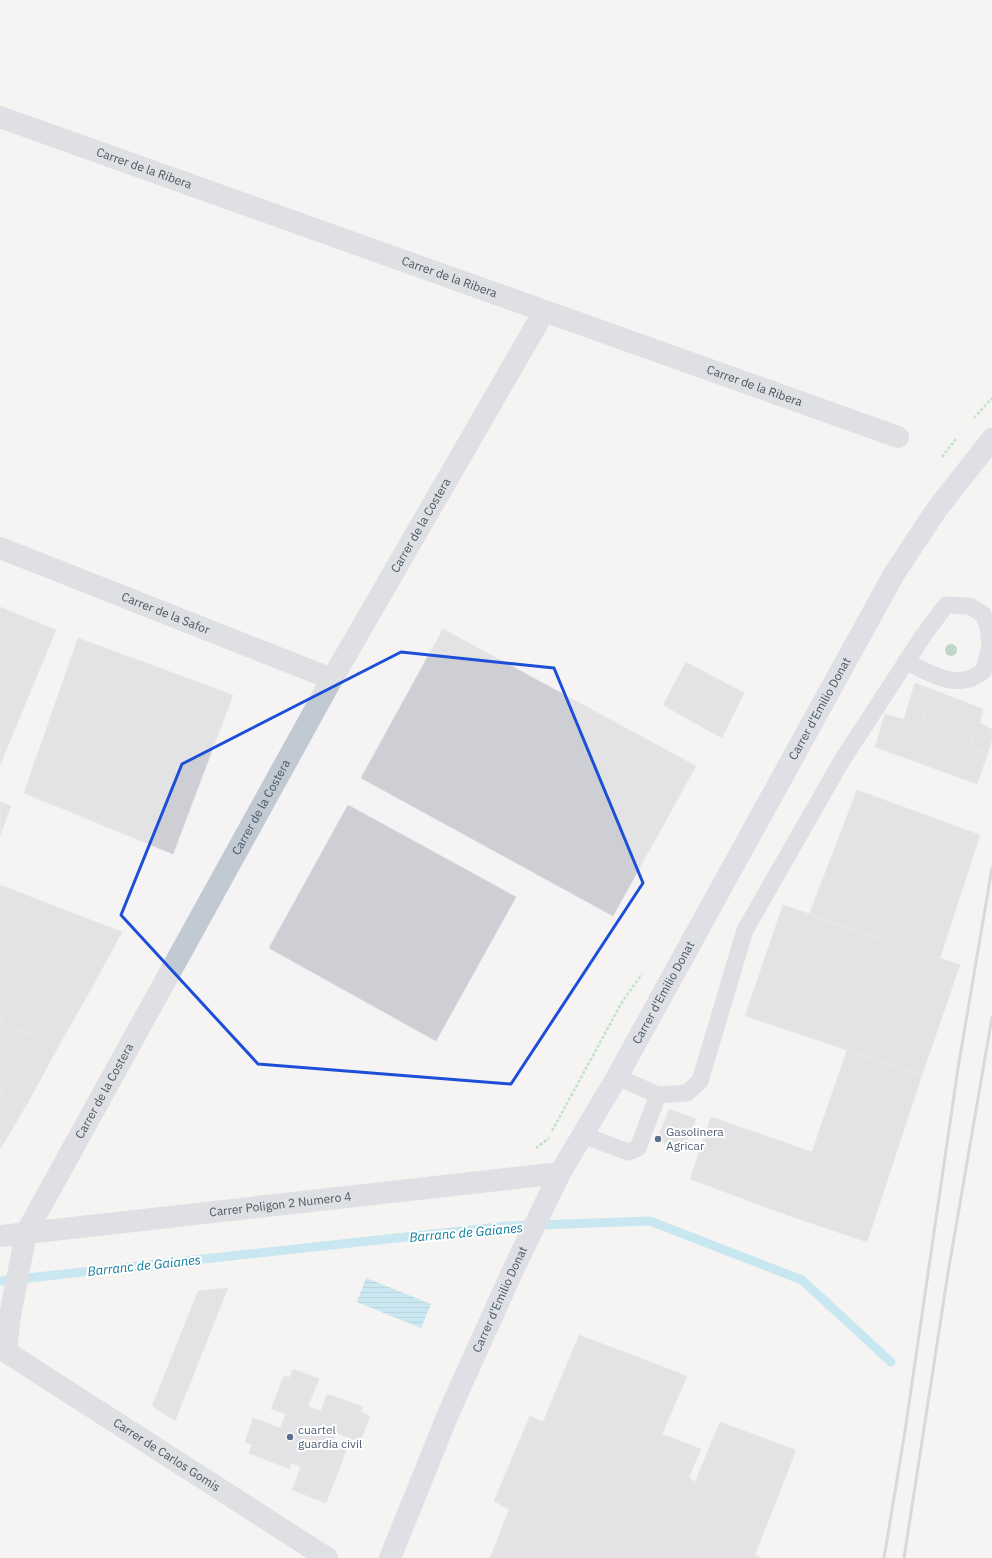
<svg xmlns="http://www.w3.org/2000/svg" width="992" height="1558" font-family="'IBM Plex Sans',sans-serif">
<style>
.water{fill:url(#water-rules)}
.lines{fill:none;stroke-linecap:round;stroke-linejoin:round}
.stream{stroke:#90daee;stroke-width:9}
.building{fill:#cdcfd5;stroke:#d7d9de}
.path{stroke:#7ad0a6;stroke-width:2.5;stroke-dasharray:3 2;stroke-linecap:butt}
.lane{stroke:#c1cad2;stroke-width:17}
.street{stroke:#c1cad2;stroke-width:22}
.secondary{stroke:#c1cbd6;stroke-width:22}
.rail{stroke:#b5b8bd;stroke-width:3}
.tree{fill:#7bb799}
.marked{fill:none;stroke:#1d4ed8;stroke-width:3;stroke-linejoin:round}
.service-dot{fill:#5c6f8a;stroke:#fff;stroke-width:1.5}
.labels{text-anchor:middle;stroke-width:4;stroke-linejoin:round;paint-order:stroke}
.street-label{font-size:12px;fill:#4a5661;stroke:#fff}
.service-label{font-size:12px;fill:#4e5e75;stroke:#fff;text-anchor:start}
.water-label{font-size:13px;font-style:italic;fill:#0c7c9b;stroke:#fff}
</style>
<defs>
<pattern id="water-rules" width="6" height="5" patternUnits="userSpaceOnUse"><rect width="6" height="5" fill="#90daee"/><path d="M0 2.5h6" fill="none" stroke="#78b4c4"/></pattern>
</defs>
<rect width="100%" height="100%" fill="#f5f3f3"/>
<!-- water -->
<path class="water" d="M 366,1278 L 431,1304 L 421,1328 L 357,1302 Z"/>
<g class="lines">
<!-- stream -->
<path class="stream" d="M 0,1281 L 507,1226 L 650,1221 L 802,1280 L 891,1362"/>
</g>
<!-- building -->
<path class="building" d="M 0,607 L 56,630 L 0,765 Z
M 443,629 L 696,766 L 613,916 L 361,778 Z
M 78,638 L 233,695 L 173,854 L 24,793 Z
M 686,662 L 744,693 L 722,738 L 663,705 Z
M 915,683 L 983,709 L 980,723 L 992,729 L 992,739 L 988,753 L 970,747 L 975,730 L 925,710 L 921,724 L 904,719 Z
M 925,710 L 975,730 L 970,747 L 988,753 L 977,784 L 875,747 L 885,714 L 921,724 Z
M 857,790 L 980,835 L 940,958 L 809,915 Z
M 0,802 L 11,806 L 0,836 Z
M 348,805 L 516,897 L 436,1041 L 269,948 Z
M 0,885 L 122,932 L 91,989 L 0,956 Z
M 783,905 L 960,965 L 922,1075 L 745,1016 Z
M 0,956 L 91,989 L 59,1045 L 0,1023 Z
M 0,1023 L 59,1045 L 27,1104 L 0,1094 Z
M 847,1050 L 922,1075 L 867,1242 L 790,1216 Z
M 0,1094 L 27,1104 L 0,1149 Z
M 669,1109 L 696,1119 L 684,1151 L 657,1140 Z
M 711,1117 L 812,1152 L 790,1216 L 690,1179 Z
M 228,1288 L 175,1421 L 152,1406 L 198,1291 Z
M 579,1335 L 687,1376 L 662,1434 L 701,1449 L 689,1477 L 695,1482 L 720,1422 L 796,1450 L 755,1555 L 761,1558 L 490,1558 L 509,1510 L 494,1501 L 530,1416 L 543,1422 Z
M 293,1369 L 319,1379 L 308,1406 L 321,1411 L 327,1394 L 363,1407 L 361,1412 L 370,1416 L 360,1442 L 336,1433 L 332,1443 L 347,1449 L 326,1503 L 292,1490 L 301,1467 L 291,1463 L 289,1469 L 249,1453 L 252,1445 L 245,1442 L 253,1418 L 280,1428 L 286,1414 L 271,1409 L 284,1375 L 289,1378 Z"/>
<g class="lines">
<!-- path -->
<path class="path" d="M 974,418 L 992,398
M 942,457 L 956,439
M 552,1131 L 622,1002 L 642,974
M 536,1148 L 549,1138"/>
<!-- lane -->
<path class="lane" d="M 617,1077 L 658,1095 L 687,1093 L 700,1081 L 745,930 L 841,762 L 923,636 L 946,605 L 969,606 L 983,614 L 988,626 L 990,647 L 983,672 C 979,674 973,678 969,679 C 948,685 924,671 906,661
M 583,1135 L 628,1152 L 638,1148 L 658,1095"/>
<!-- street -->
<g class="street">
<path id="s1" d="M 0,117 L 898,437"/>
<path id="s2" d="M 0,548 L 332,679"/>
<path id="s3" d="M 0,1236 L 560,1173"/>
<path id="s4" d="M 0,1348 L 327,1558"/>
<path id="s5" d="M 6,1351 L 10,1316 L 26,1233 L 332,679 L 544,312"/>
</g>
<!-- secondary -->
<path class="secondary" id="s6" d="M 390,1558 L 449,1412 L 513,1270 L 560,1173 L 617,1077 L 894,574 L 937,509 L 992,439"/>
<!-- rail -->
<path class="rail" d="M 884,1558 L 905,1431 L 958,1068 L 992,868
M 904,1558 L 948,1273 L 992,1017"/>
</g>
<!-- trees -->
<circle class="tree" cx="951" cy="650" r="6"/>
<!-- marked area -->
<path d="M0 0H992V1558H0ZM 401,652 L 554,668 L 643,883 L 511,1084 L 258,1064 L 121,915 L 182,764 Z" fill="#f5f3f3" fill-opacity=".55" fill-rule="evenodd"/>
<path class="marked" d="M 401,652 L 554,668 L 643,883 L 511,1084 L 258,1064 L 121,915 L 182,764 Z"/>
<!-- markers -->
<g class="service-dot">
<circle cx="658" cy="1139" r="4"/>
<circle cx="290" cy="1437" r="4"/>
</g>
<g class="labels">
<!-- street labels -->
<g class="street-label">
<text dy="4" stroke="none"><textPath href="#s1" startOffset="153">Carrer de la Ribera</textPath></text>
<text dy="4" stroke="none"><textPath href="#s1" startOffset="477">Carrer de la Ribera</textPath></text>
<text dy="4" stroke="none"><textPath href="#s1" startOffset="801">Carrer de la Ribera</textPath></text>
<text dy="4" stroke="none"><textPath href="#s5" startOffset="930">Carrer de la Costera</textPath></text>
<text dy="4" stroke="none"><textPath href="#s2" startOffset="178">Carrer de la Safor</textPath></text>
<text dy="4" stroke="none"><textPath href="#s6" startOffset="953">Carrer d'Emilio Donat</textPath></text>
<text dy="4" stroke="none"><textPath href="#s5" startOffset="606">Carrer de la Costera</textPath></text>
<text dy="4" stroke="none"><textPath href="#s6" startOffset="629">Carrer d'Emilio Donat</textPath></text>
<text dy="4" stroke="none"><textPath href="#s5" startOffset="282">Carrer de la Costera</textPath></text>
<text dy="4" stroke="none"><textPath href="#s3" startOffset="282">Carrer Poligon 2 Numero 4</textPath></text>
<text dy="4" stroke="none"><textPath href="#s6" startOffset="281">Carrer d'Emilio Donat</textPath></text>
<text dy="4" stroke="none"><textPath href="#s4" startOffset="198">Carrer de Carlos Gomis</textPath></text>
</g>
<!-- service labels -->
<g class="service-label">
<text x="666" y="1136">Gasolinera<tspan x="666" dy="14">Agricar</tspan></text>
<text x="298" y="1434">cuartel<tspan x="298" dy="14">guardia civil</tspan></text>
</g>
<!-- water labels -->
<g class="water-label">
<text transform="translate(466 1232) rotate(-5)" y="5">Barranc de Gaianes</text>
<text transform="translate(144 1265) rotate(-6)" y="5">Barranc de Gaianes</text>
</g>
</g>
</svg>
